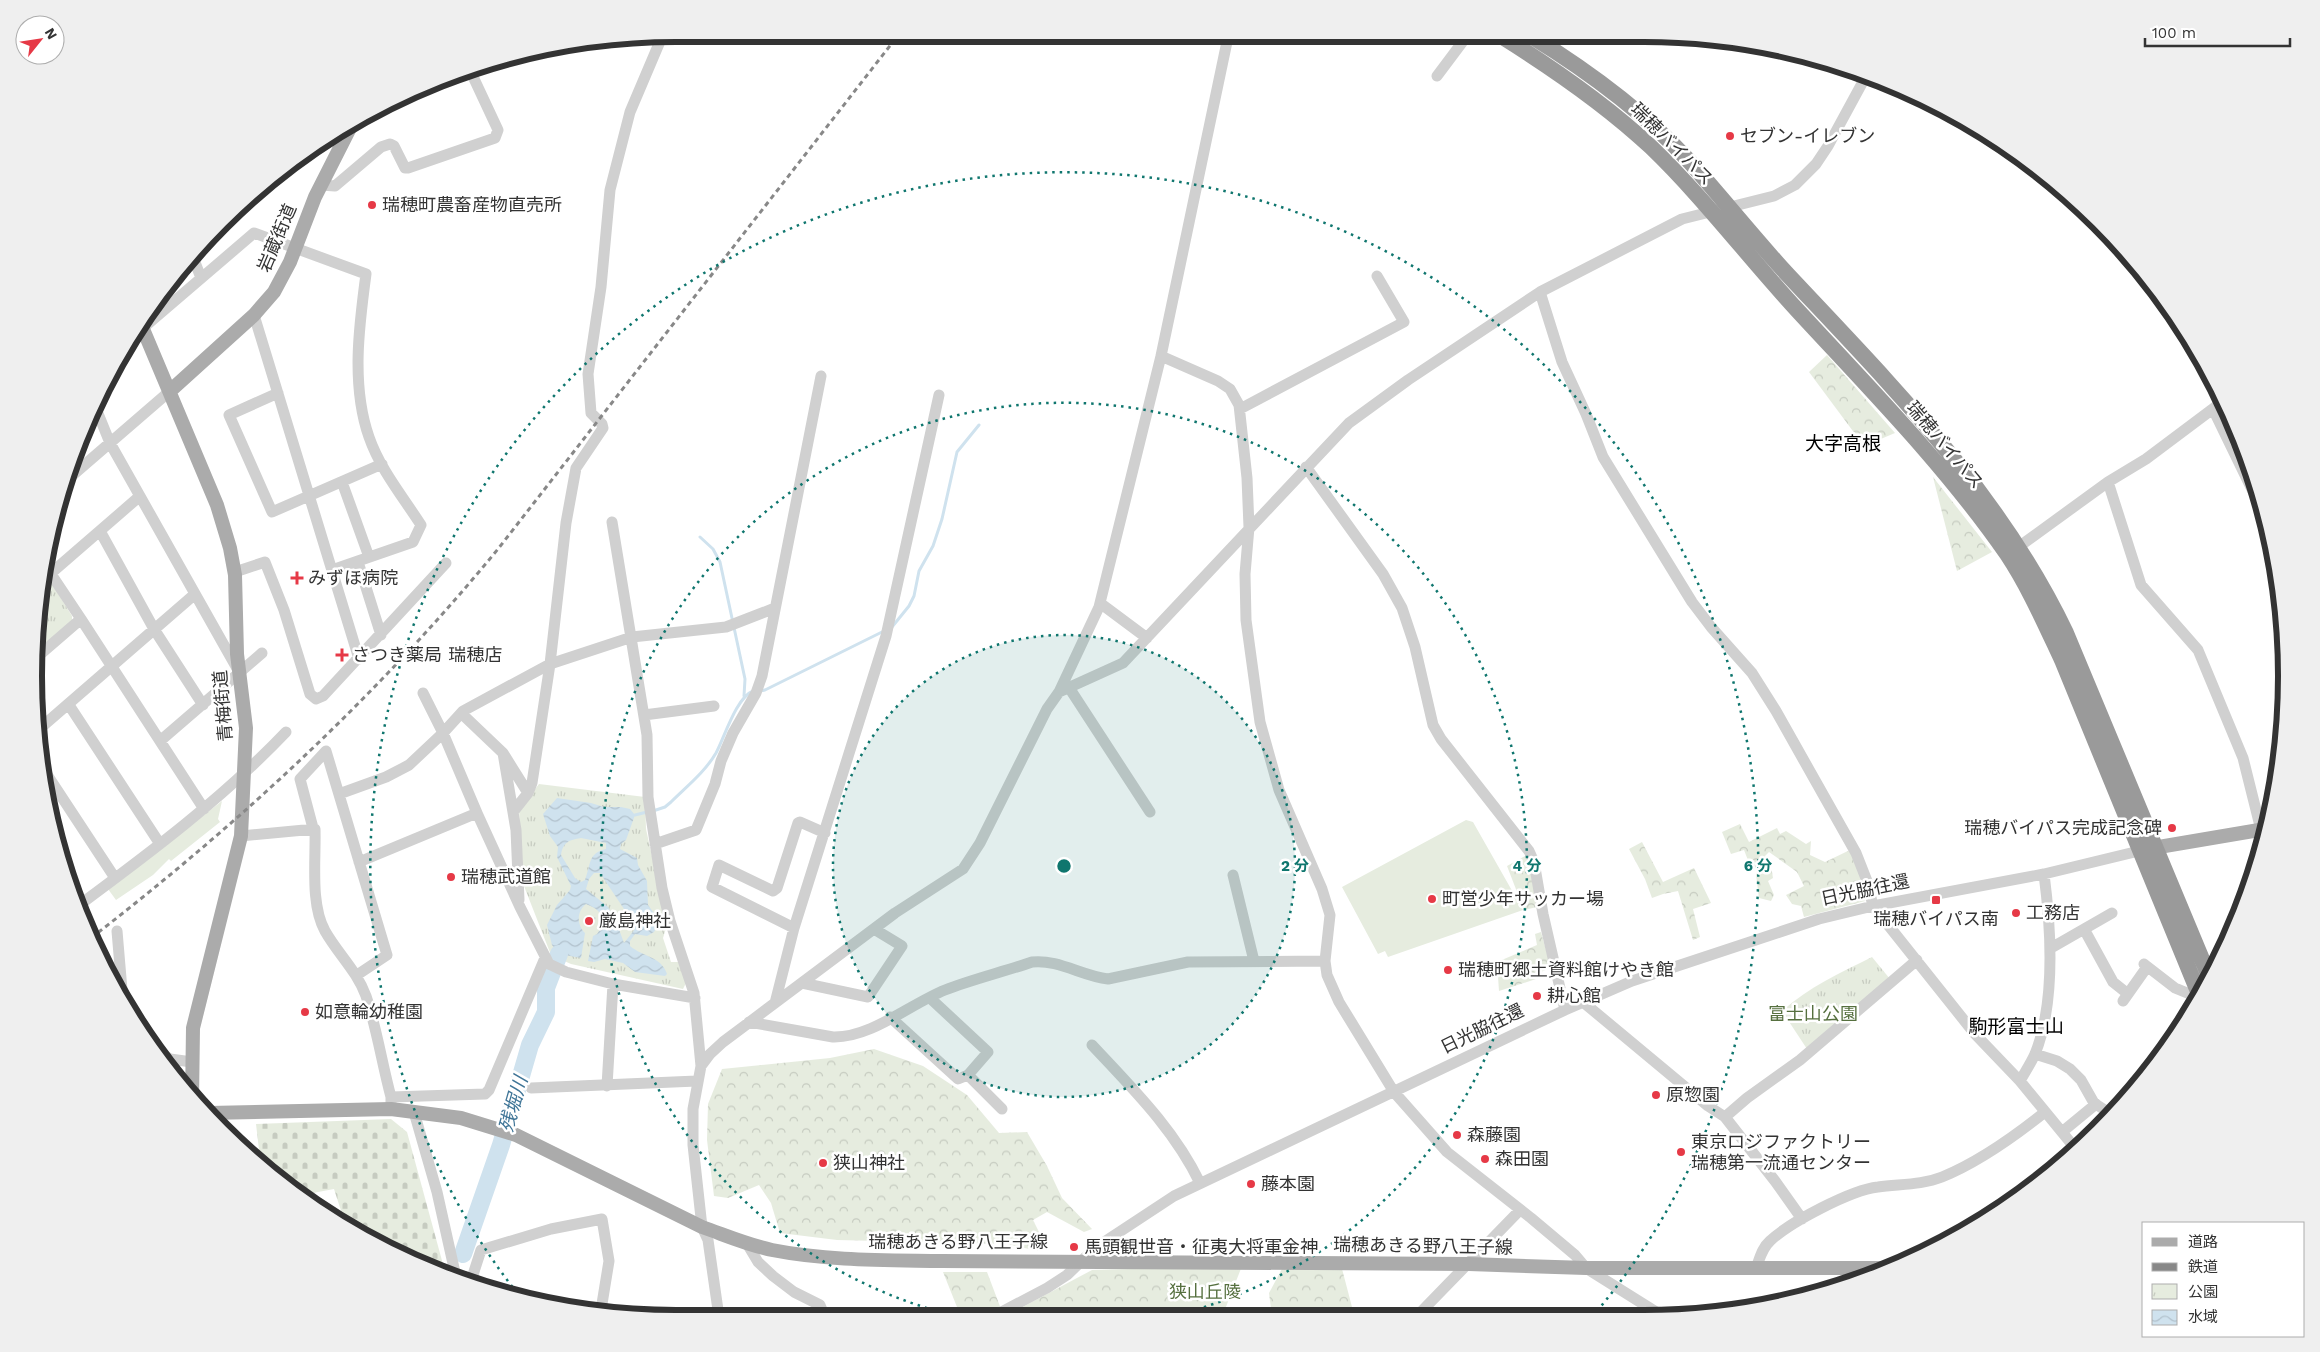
<svg xmlns="http://www.w3.org/2000/svg" width="2320" height="1352" font-family="'Work Sans','Noto Sans JP',sans-serif">
<style>
.grass{fill:#e6ecdf}
.forest{fill:url(#forest-crowns)}
.cemetery{fill:url(#cemetery-stones)}
.park{fill:url(#park-tufts)}
.water{fill:url(#water-waves);fill-rule:evenodd}
.lines{fill:none;stroke-linecap:round;stroke-linejoin:round}
.stream{stroke:#cfe2ee;stroke-width:3}
.river{stroke:#cfe2ee;stroke-width:18}
.minor{stroke:#d0d0d0;stroke-width:11}
.major{stroke:#ababab;stroke-width:14}
.highway{stroke:#9a9a9a;stroke-width:16}
.rail{stroke:#888;stroke-width:3;stroke-dasharray:5 4;stroke-linecap:butt}
.ring{fill:none;stroke:#0f766e;stroke-width:2.5;stroke-dasharray:2.5 5}
.poi-dot{fill:#e63946;stroke:#fff;stroke-width:2}
.labels{text-anchor:middle;stroke-width:5;stroke-linejoin:round;paint-order:stroke}
.poi-label{font-size:18px;fill:#333;stroke:#fff;text-anchor:start}
.street-label{font-size:18px;fill:#333;stroke:#fff}
.park-label{font-size:18px;fill:#56703f;stroke:#fff}
.neighbourhood-label{font-size:19px;fill:#000;stroke:#fff}
.water-label{font-size:19px;font-style:italic;fill:#3f7597;stroke:#fff}
.rim{fill:none;stroke:#333;stroke-width:6}
.centre{fill:#0f766e;stroke:#fff;stroke-width:2.5}
.ring-label{font-size:15px;text-anchor:middle;font-weight:bold;fill:#0f766e;stroke:#fff;stroke-width:5;stroke-linejoin:round;paint-order:stroke}
</style>
<defs>
<pattern id="forest-crowns" width="20" height="18" patternUnits="userSpaceOnUse" patternTransform="scale(1.25)"><rect width="20" height="18" fill="#e6ecdf"/><path d="M2 6a3 3 0 1 1 6 0M12 15a3 3 0 1 1 6 0" fill="none" stroke="#c6cbc0"/></pattern>
<pattern id="cemetery-stones" width="16" height="16" patternUnits="userSpaceOnUse" patternTransform="scale(1.25)"><rect width="16" height="16" fill="#e6ecdf"/><path d="M2 7V4a2 2 0 0 1 4 0v3zM10 15v-3a2 2 0 0 1 4 0v3z" fill="#c6cbc0"/></pattern>
<pattern id="park-tufts" width="24" height="20" patternUnits="userSpaceOnUse" patternTransform="scale(1.25)"><rect width="24" height="20" fill="#e6ecdf"/><path d="M3 7l-1-3M5 7V3M7 7l1-3M15 17l-1-3M17 17v-4M19 17l1-3" fill="none" stroke="#c6cbc0"/></pattern>
<pattern id="water-waves" width="16" height="10" patternUnits="userSpaceOnUse" patternTransform="scale(1.25)"><rect width="16" height="10" fill="#cfe2ee"/><path d="M0 5q4-4 8 0t8 0" fill="none" stroke="#b2c2cd"/></pattern>
</defs>
<rect width="100%" height="100%" fill="#fff"/>
<!-- grass -->
<path class="grass" d="M 222,801 L 218,819 L 220,822 L 171,861 L 169,859 L 153,875 L 116,900 L 108,889 Z
M 1466,820 L 1473,822 L 1523,910 L 1388,957 L 1385,951 L 1378,954 L 1342,887 Z"/>
<!-- forest -->
<path class="forest" d="M 1827,355 L 1895,433 L 1864,446 L 1809,372 Z
M 1933,477 L 1992,552 L 1957,571 Z
M 1740,824 L 1749,842 L 1777,828 L 1780,834 L 1786,831 L 1806,844 L 1811,841 L 1810,855 L 1825,862 L 1850,850 L 1868,895 L 1865,901 L 1804,917 L 1801,906 L 1792,904 L 1786,895 L 1804,886 L 1797,872 L 1769,852 L 1765,856 L 1772,872 L 1773,878 L 1768,881 L 1774,895 L 1771,901 L 1759,898 L 1756,874 L 1765,870 L 1760,861 L 1755,868 L 1751,868 L 1744,850 L 1731,854 L 1722,832 Z
M 1642,842 L 1663,882 L 1694,868 L 1711,903 L 1693,909 L 1700,937 L 1693,940 L 1678,891 L 1663,894 L 1652,898 L 1645,879 L 1629,849 Z
M 1525,856 L 1532,869 L 1537,907 L 1524,910 L 1507,866 Z
M 1541,932 L 1551,968 L 1538,973 L 1539,978 L 1499,991 L 1497,962 L 1537,945 L 1535,934 Z
M 874,1049 L 923,1066 L 967,1095 L 999,1133 L 1027,1132 L 1047,1166 L 1062,1198 L 1092,1229 L 1084,1232 L 1047,1212 L 1033,1220 L 1043,1240 L 1038,1251 L 1007,1244 L 837,1240 L 780,1233 L 771,1203 L 759,1185 L 728,1198 L 714,1196 L 707,1140 L 708,1104 L 722,1069 L 830,1058 Z
M 1284,1265 L 1341,1265 L 1352,1307 L 1361,1317 L 1272,1317 L 1269,1293 Z
M 1242,1266 L 1222,1317 L 1004,1317 L 1092,1270 Z
M 943,1272 L 987,1272 L 1001,1309 L 982,1317 L 961,1317 Z"/>
<!-- cemetery -->
<path class="cemetery" d="M 391,1119 L 407,1132 L 444,1268 L 443,1271 L 345,1223 L 334,1189 L 302,1195 L 260,1158 L 256,1124 Z"/>
<!-- park -->
<path class="park" d="M 51,582 L 72,616 L 72,621 L 37,651 L 39,592 Z
M 539,784 L 645,797 L 646,829 L 667,925 L 663,938 L 671,962 L 679,962 L 687,981 L 683,989 L 571,964 L 551,955 L 522,881 L 519,809 Z
M 1872,957 L 1890,979 L 1807,1049 L 1782,1011 C 1809,987 1840,973 1872,957 Z"/>
<!-- water -->
<path class="water" d="M 557,798 L 591,803 L 604,807 L 621,807 L 630,809 L 635,815 L 626,840 L 621,844 L 620,849 L 637,858 L 638,865 L 647,881 L 648,905 L 656,916 L 658,925 L 654,932 L 647,936 L 635,934 L 630,941 L 630,946 C 643,957 661,956 667,974 L 665,976 L 635,972 L 623,963 L 605,959 L 594,962 L 588,961 L 593,936 L 597,934 L 603,925 C 602,912 598,909 586,904 C 576,912 577,925 585,933 L 581,958 L 559,954 L 552,945 L 547,925 L 557,905 L 570,890 L 571,886 L 557,857 L 558,847 L 550,836 L 543,814 ZM 581,838 L 606,843 L 606,849 C 588,853 591,864 585,880 L 581,882 L 575,878 L 561,855 C 563,842 569,840 581,838 ZM 594,873 L 600,873 L 630,918 L 635,929 L 624,943 L 616,921 L 608,907 L 586,889 L 589,879 Z"/>
<g class="lines">
<!-- stream -->
<path class="stream" d="M 700,537 L 713,549 L 720,562 L 745,679 L 744,696
M 892,627 L 909,606 L 914,596 L 919,571 L 933,546 L 942,519 L 957,452 L 979,425
M 760,691 L 765,690 L 884,631
M 653,811 L 665,807 L 671,802 C 686,787 705,772 716,753 C 725,736 736,698 753,691
M 635,815 L 647,812"/>
<!-- river -->
<path class="river" d="M 463,1254 L 501,1145 L 530,1045 L 546,1012 L 546,988 L 559,954"/>
<!-- minor -->
<path class="minor" d="M 1437,76 L 1467,36
M 321,185 L 335,186 L 381,147 L 390,144 L 394,146 L 405,168 L 408,168 L 495,138 L 498,130 L 469,68
M 193,257 L 201,278
M 1540,292 L 1562,362 L 1586,414 L 1603,457 L 1692,602 L 1711,627 L 1752,673 L 1776,711 L 1856,853 L 1867,881 L 1873,906 L 1975,1034 L 2020,1081 L 2075,1148
M 254,315 L 359,659
M 143,328 L 254,233 L 366,274 C 359,326 351,386 369,437 C 380,469 403,497 421,525 L 413,542 L 332,570
M 1161,356 L 1218,381 L 1230,389 L 1239,405 L 1247,478 L 1249,527 L 1245,574 L 1246,620 L 1260,722 L 1279,790 L 1322,889 L 1330,915 L 1325,961 L 1327,975 L 1339,1002 L 1394,1092 L 1447,1152 L 1531,1218 L 1575,1255 L 1586,1268 L 1664,1317
M 278,393 L 229,415 L 272,512 L 382,464
M 95,406 L 110,443 L 238,670
M 1240,409 L 1404,322 L 1377,276
M 2213,409 L 2261,508
M 1306,467 L 1383,574 L 1402,608 L 1415,647 L 1433,725 L 1441,739 L 1529,851 L 1534,862 L 1543,914 L 1565,1010
M 67,480 L 170,391
M 342,482 L 369,557
M 2108,482 L 2141,585 L 2198,650 L 2243,758 L 2263,838
M 612,522 L 647,735 L 648,797 L 662,888 L 670,921 L 694,993 L 701,1066
M 100,531 L 154,629 L 203,705
M 2013,551 L 2108,482 L 2146,459 L 2222,402
M 358,562 L 381,635
M 45,565 L 81,619
M 235,572 L 265,562 L 284,610 L 310,694 L 316,699 L 323,696 L 446,563
M 50,574 L 140,496
M 1100,603 L 1147,638
M 37,657 L 81,619 L 204,809
M 1068,686 L 1150,812
M 1059,692 L 1123,663 L 1349,423 L 1408,380 L 1540,292 L 1682,219 L 1774,196 L 1795,185 L 1816,164 L 1828,146 L 1866,76
M 423,693 L 443,733 L 477,813
M 69,705 L 160,844
M 461,713 L 503,753 L 528,793
M 644,715 L 714,706
M 37,731 L 195,594
M 160,741 L 262,653
M 503,753 L 516,830 L 519,900
M 42,767 L 115,878
M 339,794 L 386,777 L 409,765 L 443,733 L 463,711 L 550,664 L 632,637 L 726,627 L 775,608
M 513,812 L 528,793 L 532,783 L 550,664 L 566,523 L 576,468 L 603,428 L 602,424 L 591,413 L 588,374 L 601,287 L 610,190 L 630,112 L 661,39
M 313,828 L 300,779 L 326,751 L 387,955 L 357,975
M 241,836 L 315,829 C 316,860 310,904 325,931 C 338,954 357,971 366,996 C 377,1029 382,1064 391,1097 L 391,1109
M 655,844 L 696,830 L 715,784 L 721,761 L 733,733 L 756,693 L 762,676 L 821,376
M 359,862 L 477,813 L 520,907 L 549,964 L 566,972 L 613,984 L 695,998
M 1233,875 L 1254,961
M 78,906 C 151,852 223,798 286,732
M 794,928 L 712,887 L 719,865 L 773,891 L 777,888 L 798,823 L 800,822 L 825,833
M 2084,929 L 2113,982 L 2128,994
M 117,931 L 123,1002
M 2051,948 L 2112,913
M 2144,964 L 2175,988 L 2197,997
M 802,983 L 868,997 L 902,946 L 874,929
M 930,998 L 988,1052 L 968,1075
M 2123,1001 L 2147,967
M 1583,1002 L 1708,1106 L 1725,1117 L 1775,1181 L 1802,1219
M 775,1003 L 794,928 L 886,636 L 939,395
M 890,1017 L 958,1079 L 968,1075 L 1002,1109
M 749,1022 L 833,1037 C 871,1038 910,1004 945,990 C 973,979 1003,972 1032,962 C 1058,959 1082,976 1108,979 L 1188,962 L 1325,961
M 1092,1045 C 1132,1088 1174,1129 1200,1183
M 158,1051 L 170,1059 L 192,1062
M 2035,1054 L 2057,1061 L 2070,1069 L 2081,1080 L 2094,1103 L 2111,1114
M 2020,1081 C 2025,1072 2031,1063 2035,1054 C 2056,1002 2051,928 2044,874
M 607,1086 L 613,984
M 531,1088 L 697,1081
M 391,1097 L 485,1094 L 489,1090 L 545,958
M 414,1112 L 437,1192 L 456,1277
M 1725,1117 L 1747,1098 L 1800,1060 L 1917,960
M 2062,1132 L 2096,1104
M 746,1242 L 758,1262 L 773,1276 L 794,1292 L 820,1305 L 825,1317
M 1756,1268 C 1760,1258 1762,1248 1770,1241 C 1790,1222 1851,1190 1878,1187 C 1900,1184 1922,1185 1942,1177 C 1979,1162 2015,1136 2045,1112
M 470,1284 L 481,1250 L 551,1229 L 602,1219 L 609,1261 L 601,1310
M 719,1317 L 708,1240 L 702,1227 L 693,1145 L 693,1109 L 701,1066 L 710,1054 L 723,1042 L 895,913 L 963,869 L 980,843 L 1047,709 L 1059,692 L 1099,607 L 1161,356 L 1228,37
M 992,1317 L 1047,1288 L 1067,1275 L 1095,1248 L 1174,1196 L 1565,1010 L 1632,981 L 1819,919 L 1873,906 L 2044,874 L 2139,851
M 1416,1317 L 1520,1210"/>
<!-- major -->
<path class="major" d="M 140,322 L 217,505 L 230,548 L 235,575 L 237,654 L 246,728 L 241,836 L 193,1028 L 192,1099
M 170,391 L 254,315 L 274,292 L 290,262 L 315,197 L 352,124
M 2147,849 L 2265,829
M 209,1113 L 391,1109 L 461,1118 L 516,1135 L 702,1227 C 725,1235 748,1245 772,1250 C 828,1261 885,1260 941,1261 L 1469,1264 L 1586,1268 L 1885,1268"/>
<!-- highway -->
<path class="highway" d="M 1501,36 C 1554,69 1605,104 1651,147 C 1704,198 1749,258 1799,312 C 1871,390 1946,466 2007,554 C 2029,587 2045,624 2062,660 L 2199,994
M 1531,36 C 1588,71 1644,112 1690,162 C 1723,199 1754,238 1788,275 C 1892,386 2000,494 2066,633 L 2209,976"/>
<!-- rail -->
<path class="rail" d="M 91,938 C 240,823 378,695 498,549 L 896,38"/>
</g>
<!-- distance rings -->
<circle cx="1064" cy="866" r="231" fill="#0f766e" fill-opacity=".12"/>
<g class="ring">
<circle cx="1064" cy="866" r="231"/>
<path d="M956 1316A463 463 0 1 1 1172 1316"/>
<path d="M517 1293A694 694 0 1 1 1592 1317"/>
</g>
<!-- markers -->
<g class="poi-dot">
<circle cx="1730" cy="136" r="5"/>
<circle cx="372" cy="205" r="5"/>
<path d="M294.5 570.5h5v5h5v5h-5v5h-5v-5h-5v-5h5z"/>
<path d="M339.5 647.5h5v5h5v5h-5v5h-5v-5h-5v-5h5z"/>
<circle cx="2172" cy="828" r="5"/>
<circle cx="451" cy="877" r="5"/>
<circle cx="1432" cy="899" r="5"/>
<rect x="1931" y="895" width="10" height="10" rx="2.5"/>
<circle cx="2016" cy="913" r="5"/>
<circle cx="589" cy="921" r="5"/>
<circle cx="1448" cy="970" r="5"/>
<circle cx="1537" cy="996" r="5"/>
<circle cx="305" cy="1012" r="5"/>
<circle cx="1656" cy="1095" r="5"/>
<circle cx="1457" cy="1135" r="5"/>
<circle cx="1681" cy="1152" r="5"/>
<circle cx="1485" cy="1159" r="5"/>
<circle cx="823" cy="1163" r="5"/>
<circle cx="1251" cy="1184" r="5"/>
<circle cx="1074" cy="1247" r="5"/>
</g>
<g class="labels">
<!-- poi labels -->
<g class="poi-label">
<text x="1740" y="142">セブン-イレブン</text>
<text x="382" y="211">瑞穂町農畜産物直売所</text>
<text x="308" y="584">みずほ病院</text>
<text x="352" y="661">さつき薬局 瑞穂店</text>
<text x="2162" y="834" text-anchor="end">瑞穂バイパス完成記念碑</text>
<text x="461" y="883">瑞穂武道館</text>
<text x="1442" y="905">町営少年サッカー場</text>
<text x="2026" y="919">工務店</text>
<text x="1936" y="925" text-anchor="middle">瑞穂バイパス南</text>
<text x="599" y="927">厳島神社</text>
<text x="1458" y="976">瑞穂町郷土資料館けやき館</text>
<text x="1547" y="1002">耕心館</text>
<text x="315" y="1018">如意輪幼稚園</text>
<text x="1666" y="1101">原惣園</text>
<text x="1467" y="1141">森藤園</text>
<text x="1691" y="1148">東京ロジファクトリー<tspan x="1691" dy="21">瑞穂第一流通センター</tspan></text>
<text x="1495" y="1165">森田園</text>
<text x="833" y="1169">狭山神社</text>
<text x="1261" y="1190">藤本園</text>
<text x="1084" y="1253">馬頭観世音・征夷大将軍金神</text>
</g>
<!-- street labels -->
<g class="street-label">
<text transform="translate(1672 144) rotate(45)" y="6">瑞穂バイパス</text>
<text transform="translate(277 238) rotate(-67)" y="6">岩蔵街道</text>
<text transform="translate(1945 445) rotate(50)" y="6">瑞穂バイパス</text>
<text transform="translate(223 706) rotate(-95)" y="6">青梅街道</text>
<text transform="translate(1865 890) rotate(-12)" y="6">日光脇往還</text>
<text transform="translate(1482 1029) rotate(-26)" y="6">日光脇往還</text>
<text x="958" y="1248">瑞穂あきる野八王子線</text>
<text transform="translate(1423 1246) rotate(1)" y="6">瑞穂あきる野八王子線</text>
</g>
<!-- park labels -->
<g class="park-label">
<text x="1813" y="1020">富士山公園</text>
<text x="1205" y="1298">狭山丘陵</text>
</g>
<!-- neighbourhood labels -->
<g class="neighbourhood-label">
<text x="1843" y="450">大字高根</text>
<text x="2016" y="1033">駒形富士山</text>
</g>
<!-- water labels -->
<g class="water-label">
<text transform="translate(513 1104) rotate(-74)" y="7">残堀川</text>
</g>
</g>
<!-- crop -->
<path d="M0 0H2320V1352H0ZM676 42H1644A634 634 0 0 1 2278 676V676A634 634 0 0 1 1644 1310H676A634 634 0 0 1 42 676V676A634 634 0 0 1 676 42Z" fill="#efefef" fill-rule="evenodd"/>
<path class="rim" d="M676 42H1644A634 634 0 0 1 2278 676V676A634 634 0 0 1 1644 1310H676A634 634 0 0 1 42 676V676A634 634 0 0 1 676 42Z"/>
<circle cx="1064" cy="866" r="8" class="centre"/>
<g class="ring-label">
<text x="1295" y="871">2 分</text>
<text x="1527" y="871">4 分</text>
<text x="1758" y="871">6 分</text>
</g>
<!-- legend -->
<rect x="2142" y="1222" width="162" height="115" fill="#ffffff" stroke="#adadad"/>
<rect x="2152" y="1238" width="25" height="8" fill="#ababab" stroke="#adadad"/>
<text x="2188" y="1247" font-size="15" fill="#333333">道路</text>
<rect x="2152" y="1263" width="25" height="8" fill="#888888" stroke="#adadad"/>
<text x="2188" y="1272" font-size="15" fill="#333333">鉄道</text>
<rect x="2152" y="1284" width="25" height="15" fill="url(#park-tufts)" stroke="#adadad"/>
<text x="2188" y="1297" font-size="15" fill="#333333">公園</text>
<rect x="2152" y="1310" width="25" height="15" fill="url(#water-waves)" stroke="#adadad"/>
<text x="2188" y="1322" font-size="15" fill="#333333">水域</text>
<!-- north arrow -->
<g transform="translate(40 40) rotate(60)"><circle r="24" fill="#ffffff" stroke="#adadad"/>
<path d="M0-4L9 19L0 12L-9 19Z" fill="#e63946"/>
<text y="-8" font-size="14" font-weight="bold" text-anchor="middle" fill="#333333">N</text>
</g>
<!-- scale -->
<path d="M2145 38v8h145v-8" fill="none" stroke="#333333" stroke-width="2.5"/>
<text x="2152" y="38" font-size="15" fill="#333333" stroke="#ffffff" stroke-width="4" paint-order="stroke">100 m</text>
</svg>
